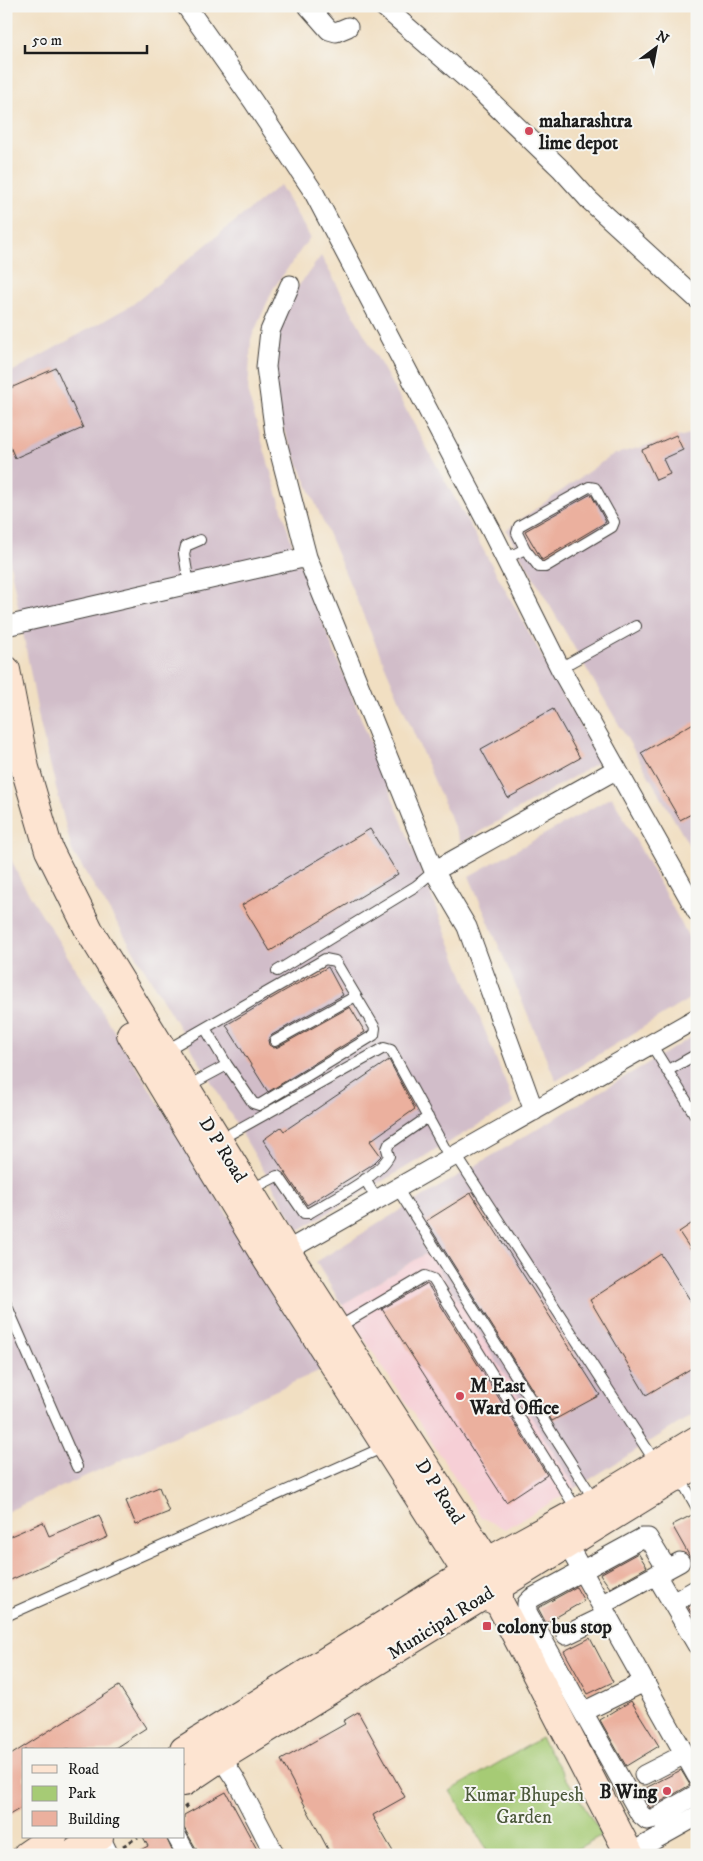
<svg xmlns="http://www.w3.org/2000/svg" width="703" height="1861" font-family="'IM FELL DW Pica',serif">
<style>
.built{fill:#f6cfd6}
.industrial{fill:#d1bdc9}
.green{fill:#a6cb75;stroke:#617448}
.building{fill:#ebb09e}
.lines{fill:none;stroke-linecap:round;stroke-linejoin:round}
.lane-casing{stroke:#3c3935;stroke-width:12}
.street-casing{stroke:#3c3935;stroke-width:21}
.secondary-casing{stroke:#3c3935;stroke-width:30}
.path{stroke:#3c3935;stroke-width:3;stroke-dasharray:4 4;stroke-linecap:butt}
.lane{stroke:#fff;stroke-width:10}
.street{stroke:#fff;stroke-width:19}
.secondary{stroke:#fde4d1;stroke-width:28}
.poi-dot{fill:#d1495b;stroke:#f6f6f2;stroke-width:2}
.labels{text-anchor:middle;stroke-width:4;stroke-linejoin:round;paint-order:stroke}
.poi-label{font-size:19px;font-weight:bold;fill:#1c1c1c;stroke:#f6f6f2;text-anchor:start}
.street-label{font-size:19px;fill:#1c1c1c;stroke:#f6f6f2}
.park-label{font-size:19px;fill:#4c593b;stroke:#f6f6f2}
</style>
<rect width="100%" height="100%" fill="#f6f6f2"/>
<filter id="ink" filterUnits="userSpaceOnUse"><feTurbulence type="fractalNoise" baseFrequency=".02" numOctaves="2"/><feDisplacementMap in="SourceGraphic" scale="10" xChannelSelector="R" yChannelSelector="G"/><feConvolveMatrix kernelMatrix="1 2 1 2 8 2 1 2 1" color-interpolation-filters="sRGB"/></filter>
<filter id="wash" filterUnits="userSpaceOnUse"><feTurbulence type="fractalNoise" baseFrequency=".0096" numOctaves="4" result="noise"/><feDisplacementMap in="SourceGraphic" scale="20" xChannelSelector="R" yChannelSelector="G"/><feGaussianBlur stdDeviation="1.12" result="paint"/><feColorMatrix in="noise" values="0 0 0 0 0 0 0 0 0 0 0 0 0 0 0 0 0 1.4 0 .05"/><feComposite in="paint" operator="in"/></filter>
<g filter="url(#wash)">
<rect width="100%" height="100%" fill="#f1dfc2"/>
<!-- built -->
<path class="built" d="M 428,1252 L 576,1488 L 505,1529 L 481,1517 L 342,1305 Z"/>
<!-- industrial -->
<path class="industrial" d="M 280,185 L 310,237 L 273,289 L 251,339 L 248,394 L 293,547 L 514,1104 L 299,1230 L 122,931 L 72,851 L 40,724 L 6,542 L 6,375 L 132,305 Z
M 321,256 L 600,761 L 461,843 L 271,400 L 271,351 L 291,296 Z
M 697,432 L 697,859 L 506,530 L 612,455 Z
M 612,797 L 697,952 L 697,994 L 556,1081 L 469,876 Z
M 6,848 L 20,879 L 323,1369 L 6,1512 Z
M 697,1034 L 697,1412 L 576,1488 L 428,1252 L 342,1305 L 316,1262 L 402,1209 Z"/>
<!-- green -->
<path class="green" d="M 541,1738 L 602,1835 L 566,1855 L 490,1855 L 450,1791 Z"/>
<g id="blocks">
<!-- building -->
<path class="building" d="M 56,368 L 83,428 L 15,458 L 6,437 L 6,411 L 11,409 L 6,397 L 6,390 Z
M 676,435 L 683,450 L 663,459 L 670,474 L 656,480 L 642,450 Z
M 591,494 L 606,522 L 542,560 L 525,531 Z
M 553,709 L 580,758 L 508,798 L 481,749 Z
M 697,721 L 697,811 L 680,820 L 641,753 Z
M 370,829 L 398,874 L 270,951 L 242,905 Z
M 328,967 L 343,995 L 272,1035 L 268,1040 L 269,1045 L 274,1048 L 278,1047 L 350,1007 L 365,1032 L 268,1092 L 226,1025 L 286,990 Z
M 389,1060 L 415,1109 L 370,1141 L 381,1156 L 373,1164 L 307,1205 L 263,1140 L 281,1127 L 284,1131 Z
M 471,1193 L 600,1395 L 552,1421 L 426,1221 Z
M 697,1220 L 697,1259 L 679,1232 Z
M 661,1254 L 697,1311 L 697,1365 L 646,1395 L 590,1300 Z
M 426,1284 L 428,1285 L 547,1475 L 506,1502 L 382,1309 Z
M 159,1487 L 169,1512 L 136,1525 L 126,1501 Z
M 694,1514 L 697,1515 L 697,1573 L 690,1557 L 672,1525 Z
M 99,1515 L 108,1537 L 6,1582 L 6,1538 L 43,1522 L 49,1536 Z
M 638,1553 L 647,1567 L 610,1588 L 600,1574 Z
M 576,1587 L 584,1601 L 546,1623 L 538,1608 Z
M 697,1602 L 697,1622 L 688,1607 Z
M 590,1638 L 613,1682 L 588,1694 L 564,1651 Z
M 119,1686 L 146,1728 L 112,1750 L 24,1750 L 24,1806 L 6,1817 L 6,1758 Z
M 631,1701 L 659,1746 L 626,1766 L 600,1720 Z
M 358,1712 L 405,1797 L 373,1815 L 375,1819 L 374,1819 L 395,1855 L 331,1855 L 281,1760 L 345,1724 L 343,1721 Z
M 681,1770 L 690,1785 L 650,1808 L 640,1791 Z
M 226,1792 L 260,1855 L 198,1855 L 197,1850 L 184,1828 L 184,1815 Z
M 143,1837 L 166,1837 L 174,1855 L 131,1855 L 148,1846 Z"/>
</g>
</g>
<g filter="url(#ink)">
<use href="#blocks" fill-opacity="0" stroke="#3c3935" stroke-width="1"/>
<g class="lines">
<defs>
<path id="lane" d="M 505,559 L 525,549 L 517,533 L 519,526 L 589,487 L 595,488 L 614,522 L 612,527 L 545,567 L 539,567 L 525,549
M 189,584 L 184,554 L 186,546 L 200,540
M 560,668 L 636,626
M 277,971 L 416,886 L 434,871
M 275,1041 L 356,996
M 651,1044 L 697,1118
M 165,1051 L 325,959 L 335,961 L 375,1028 L 374,1035 L 259,1105 L 253,1103 L 227,1065 L 205,1028
M 667,1071 L 697,1054
M 186,1087 L 227,1065
M 219,1140 L 384,1048 L 391,1050 L 450,1158
M 456,1155 L 656,1463
M 365,1179 L 377,1200
M 397,1188 L 595,1501
M 250,1190 L 277,1176 L 280,1178 L 304,1213 L 309,1213 C 331,1200 377,1178 389,1156 L 387,1149 L 389,1144 L 428,1117
M 6,1304 L 77,1467
M 337,1328 L 425,1276 L 433,1279 L 577,1510
M 679,1476 L 697,1508
M 6,1616 L 384,1447"/>
<path id="street" d="M 186,6 L 253,101 L 313,191 L 492,532 L 560,668 L 697,912
M 308,6 L 329,30 L 336,32 L 348,27
M 383,6 L 475,86 L 561,169 L 589,200 L 697,299
M 290,285 L 270,331 L 266,367 L 275,434 L 307,557 L 434,871 L 467,927 L 534,1111
M 6,626 L 307,557
M 434,871 L 617,769
M 276,1257 L 697,1018
M 567,1544 L 697,1776
M 667,1569 L 648,1538 L 642,1538 L 532,1598 L 527,1603 L 527,1612 L 640,1814 L 647,1820 L 655,1818 L 697,1794
M 656,1575 L 697,1645
M 673,1603 L 697,1589
M 601,1605 L 680,1562
M 566,1635 L 607,1615
M 583,1712 L 644,1682
M 214,1747 L 237,1782 L 275,1855
M 644,1775 L 685,1754
M 100,1837 L 109,1855
M 177,1837 L 187,1855
M 627,1855 L 697,1816"/>
<path id="secondary" d="M 6,670 L 25,768 L 49,850 L 89,930 L 286,1251 L 488,1563 L 499,1586 L 499,1602 L 630,1855
M 131,1034 L 268,1261 L 467,1573 L 482,1595 L 499,1602
M 184,1750 L 467,1573 L 578,1512 L 697,1440
M 184,1782 L 221,1757 L 697,1464
M 27,1855 L 53,1837
M 71,1855 L 99,1837"/>
</defs>
<!-- lane casing -->
<use href="#lane" class="lane-casing"/>
<!-- street casing -->
<use href="#street" class="street-casing"/>
<!-- secondary casing -->
<use href="#secondary" class="secondary-casing"/>
<!-- path -->
<path class="path" d="M 184,1808 L 190,1803
M 123,1846 L 138,1837"/>
<!-- lane -->
<use href="#lane" class="lane"/>
<!-- street -->
<use href="#street" class="street"/>
<!-- secondary -->
<use href="#secondary" class="secondary"/>
</g>
</g>
<!-- markers -->
<g class="poi-dot">
<circle cx="529" cy="131" r="5"/>
<circle cx="460" cy="1396" r="5"/>
<rect x="482" y="1621" width="10" height="10" rx="2.5"/>
<circle cx="667" cy="1791" r="5"/>
</g>
<g class="labels">
<!-- poi labels -->
<g class="poi-label">
<text x="539" y="127">maharashtra<tspan x="539" dy="22">lime depot</tspan></text>
<text x="470" y="1392">M East<tspan x="470" dy="22">Ward Office</tspan></text>
<text x="497" y="1633">colony bus stop</text>
<text x="657" y="1798" text-anchor="end">B Wing</text>
</g>
<!-- street labels -->
<g class="street-label">
<text transform="translate(224 1149) rotate(58)" y="7">D P Road</text>
<text transform="translate(441 1491) rotate(57)" y="7">D P Road</text>
<text transform="translate(440 1622) rotate(-32)" y="7">Municipal Road</text>
</g>
<!-- park labels -->
<g class="park-label">
<text x="524" y="1801">Kumar Bhupesh<tspan x="524" dy="22">Garden</tspan></text>
</g>
</g>
<!-- margin -->
<rect width="703" height="1861" fill="none" stroke="#f6f6f2" stroke-width="25"/>
<!-- legend -->
<rect x="22" y="1748" width="162" height="90" fill="#f6f6f2" stroke="#9f9f9c"/>
<rect x="32" y="1765" width="25" height="8" fill="#fde4d1" stroke="#9f9f9c"/>
<text x="68" y="1774" font-size="15" fill="#1c1c1c">Road</text>
<rect x="32" y="1786" width="25" height="15" fill="#a6cb75" stroke="#9f9f9c"/>
<text x="68" y="1798" font-size="15" fill="#1c1c1c">Park</text>
<rect x="32" y="1811" width="25" height="15" fill="#ebb09e" stroke="#9f9f9c"/>
<text x="68" y="1824" font-size="15" fill="#1c1c1c">Building</text>
<!-- north arrow -->
<g transform="translate(656 48) rotate(32)" stroke="#f6f6f2" stroke-width="4" paint-order="stroke">
<path d="M0-4L9 19L0 12L-9 19Z" fill="#1c1c1c"/>
<text y="-8" font-size="14" font-weight="bold" text-anchor="middle" fill="#1c1c1c">N</text>
</g>
<!-- scale -->
<path d="M25 45v8h122v-8" fill="none" stroke="#1c1c1c" stroke-width="2.5"/>
<text x="32" y="45" font-size="15" fill="#1c1c1c" stroke="#f6f6f2" stroke-width="4" paint-order="stroke">50 m</text>
</svg>
